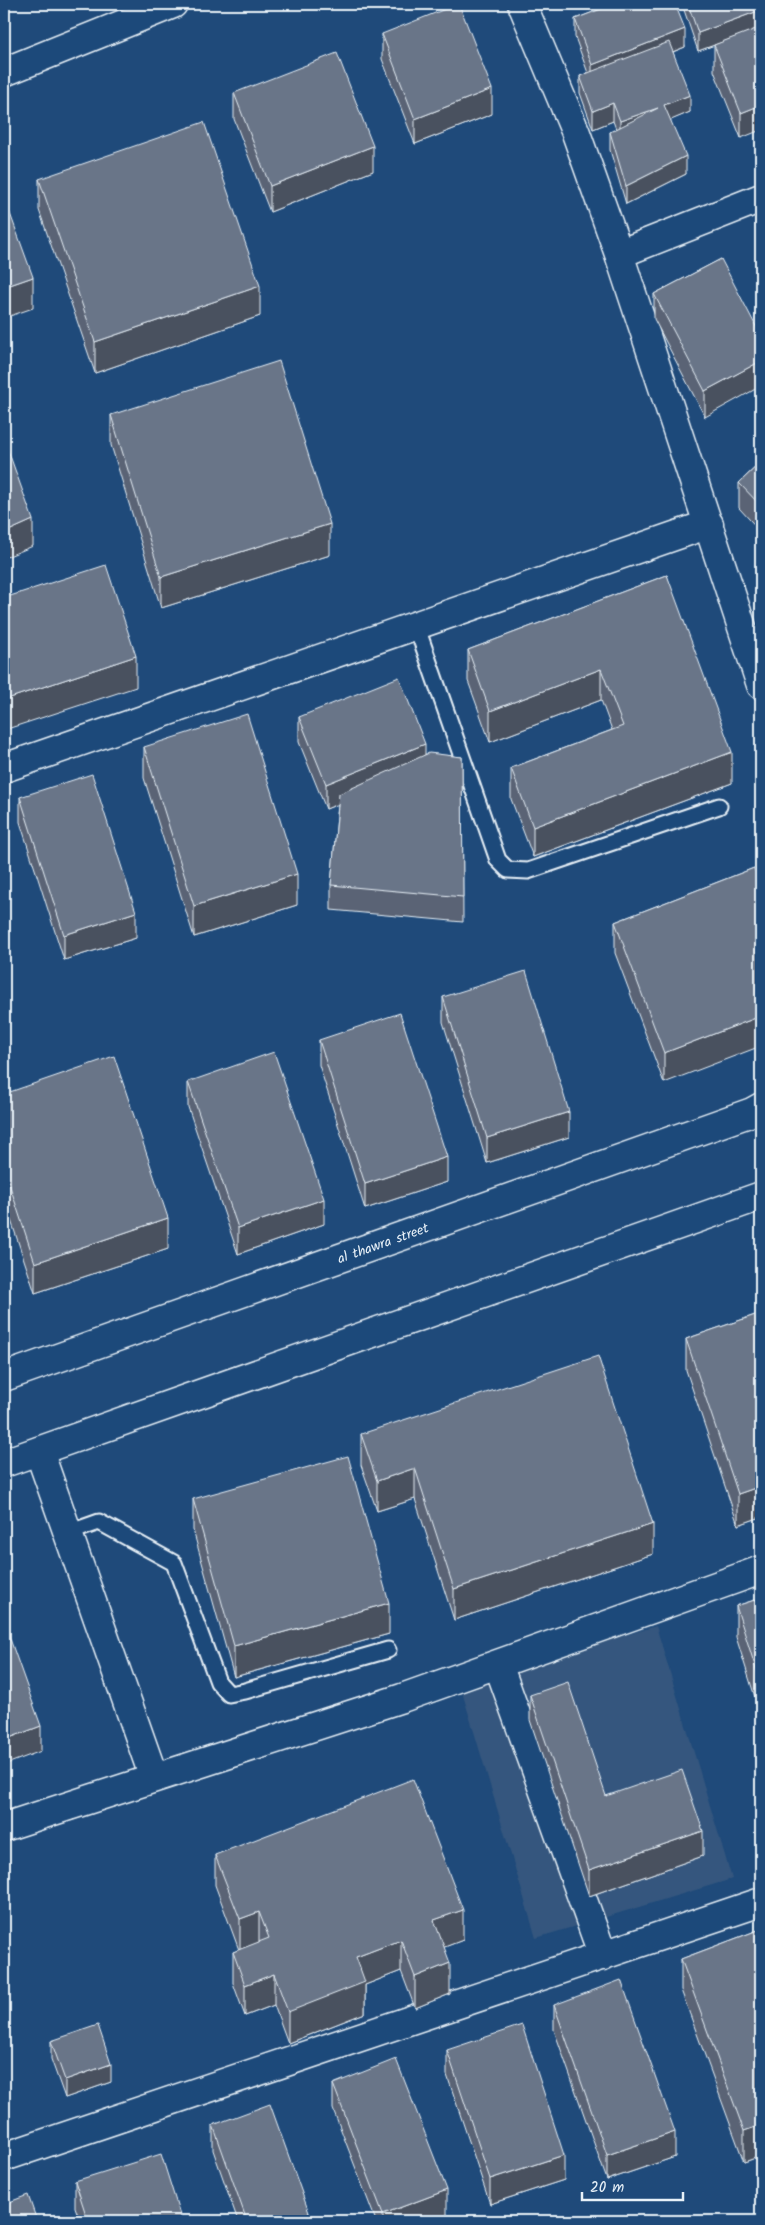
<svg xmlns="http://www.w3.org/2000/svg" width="765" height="2225" font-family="Kalam,sans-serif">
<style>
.built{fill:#35577e}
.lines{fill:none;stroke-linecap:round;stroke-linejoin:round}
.service-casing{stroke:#e8f1f8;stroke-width:19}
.minor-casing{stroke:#e8f1f8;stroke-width:31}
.tertiary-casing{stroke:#e8f1f8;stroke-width:31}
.secondary-casing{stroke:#e8f1f8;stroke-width:31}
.service{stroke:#1f4a7a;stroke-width:15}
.minor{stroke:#1f4a7a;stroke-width:28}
.tertiary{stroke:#1f4a7a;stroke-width:28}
.secondary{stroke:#1f4a7a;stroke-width:28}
.wall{fill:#5a6475;stroke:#e8f1f8}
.shaded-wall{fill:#4a515f;stroke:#e8f1f8}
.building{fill:#697488;stroke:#e8f1f8}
.labels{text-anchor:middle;stroke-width:5;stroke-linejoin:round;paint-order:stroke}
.street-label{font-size:14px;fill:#e8f1f8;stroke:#1f4a7a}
</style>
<rect width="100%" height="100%" fill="#1f4a7a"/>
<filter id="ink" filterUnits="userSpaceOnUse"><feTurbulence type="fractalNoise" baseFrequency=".02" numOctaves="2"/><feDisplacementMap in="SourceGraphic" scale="10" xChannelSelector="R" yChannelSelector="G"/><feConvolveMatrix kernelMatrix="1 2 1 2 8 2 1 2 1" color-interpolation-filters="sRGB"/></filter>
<g filter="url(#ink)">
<!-- built -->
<path class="built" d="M 656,1626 L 732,1879 L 536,1938 L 460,1685 Z"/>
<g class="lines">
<defs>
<path id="service" d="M 416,625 L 498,860 L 508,870 L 528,871 L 719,806
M 68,1533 L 99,1522 L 174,1563 L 218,1682 L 229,1694 L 245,1691 L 388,1650"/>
<path id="minor" d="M 522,4 L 576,133 L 619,254 L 761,685
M 619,254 L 761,198
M 4,768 L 709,524
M 39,1451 L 154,1778
M 498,1664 L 603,1956
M 4,1827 L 402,1698 L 761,1570
M 4,2157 L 761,1902"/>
<path id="tertiary" d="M 4,72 L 173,4"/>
<g id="secondary">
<path id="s1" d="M 4,1377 L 752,1112 L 761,1107"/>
<path d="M 4,1463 L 761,1196"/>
</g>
</defs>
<!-- service casing -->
<use href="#service" class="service-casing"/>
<!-- minor casing -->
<use href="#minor" class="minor-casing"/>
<!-- tertiary casing -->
<use href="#tertiary" class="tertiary-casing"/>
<!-- secondary casing -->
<use href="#secondary" class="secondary-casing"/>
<!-- service -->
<use href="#service" class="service"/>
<!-- minor -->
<use href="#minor" class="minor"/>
<!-- tertiary -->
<use href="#tertiary" class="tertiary"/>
<!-- secondary -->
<use href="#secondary" class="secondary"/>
</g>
<!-- wall -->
<path class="wall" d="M 608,4 L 675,4 L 685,47 L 673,52 L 690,112 L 670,120 L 686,174 L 626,204 L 610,150 L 610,132 L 616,129 L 613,121 L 593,129 L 580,93 L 580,76 L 588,73 L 575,37 L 575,19 L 609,6 Z
M 683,4 L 761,4 L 741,138 L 714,71 L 714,45 L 728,40 L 698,51 L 683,7 Z
M 382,34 L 492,114 L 415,144 L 382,59 Z
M 234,93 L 373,171 L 270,212 L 234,119 Z
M 39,179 L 260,316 L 95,373 L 39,210 Z
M 721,259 L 705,417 L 654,319 L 654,294 Z
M 111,415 L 330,555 L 161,608 L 111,445 Z
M 761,462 L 761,532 L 739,508 L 739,483 Z
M 667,575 L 732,783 L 533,857 L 511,799 L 511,768 L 612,730 L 601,700 L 490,742 L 468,681 L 468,650 Z
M 299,717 L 425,754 L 462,757 L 463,922 L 331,910 L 331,885 L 338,804 L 326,809 L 299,742 Z
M 144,747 L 297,905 L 194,937 L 144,778 Z
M 20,797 L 136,938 L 64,960 L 20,822 Z
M 754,868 L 664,1083 L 615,953 L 615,922 Z
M 443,997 L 569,1137 L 487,1163 L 443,1022 Z
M 319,1040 L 447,1182 L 365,1209 L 319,1065 Z
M 188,1082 L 324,1224 L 238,1254 L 188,1107 Z
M 4,1094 L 168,1249 L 35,1293 L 4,1199 Z
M 761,1313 L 761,1517 L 738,1525 L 686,1370 L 686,1339 Z
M 361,1434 L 653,1554 L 454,1620 L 415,1499 L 377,1511 L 361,1465 Z
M 193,1499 L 389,1634 L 234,1677 L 193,1530 Z
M 761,1598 L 761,1716 L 736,1637 L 736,1606 Z
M 530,1695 L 606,1796 L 703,1856 L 589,1896 L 530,1720 Z
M 215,1855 L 463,1940 L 444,1947 L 450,1994 L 415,2008 L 401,1971 L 365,1985 L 365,2013 L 288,2043 L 274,2005 L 245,2016 L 233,1983 L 233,1952 L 239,1950 L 215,1885 Z
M 761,1929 L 761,2156 L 744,2162 L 681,1990 L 681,1959 Z
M 554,2005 L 675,2157 L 607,2180 L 554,2030 Z
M 51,2041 L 111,2082 L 65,2098 L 51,2059 Z
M 447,2050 L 564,2180 L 490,2204 L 447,2075 Z
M 333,2084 L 447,2215 L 430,2221 L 376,2221 L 333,2109 Z
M 213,2125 L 312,2221 L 238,2221 L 213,2150 Z
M 75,2181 L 182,2221 L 80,2221 L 75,2207 Z"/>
<!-- shaded-wall -->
<path class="shaded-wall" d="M 761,10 L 761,28 L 698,51 L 698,33 Z
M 685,29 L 685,47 L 592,83 L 592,65 Z
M 492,89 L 492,114 L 415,144 L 415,119 Z
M 690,95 L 690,112 L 664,123 L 664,105 Z
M 613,103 L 613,121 L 593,129 L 593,111 Z
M 761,105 L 761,130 L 741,138 L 741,113 Z
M 658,108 L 620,139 L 620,121 Z
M 373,146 L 373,171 L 270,212 L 270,186 Z
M 686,156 L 686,174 L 626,204 L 626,186 Z
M 33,277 L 33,308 L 4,318 L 4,287 Z
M 260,286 L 260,316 L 95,373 L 95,342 Z
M 761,361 L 761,386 L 705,417 L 705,391 Z
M 33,520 L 33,546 L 4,558 L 4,533 Z
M 330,524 L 330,555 L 161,608 L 161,577 Z
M 136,656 L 136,687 L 4,730 L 4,700 Z
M 601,669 L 601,700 L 490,742 L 490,711 Z
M 425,744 L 425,769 L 326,809 L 326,784 Z
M 732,752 L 732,783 L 533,857 L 533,827 Z
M 297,874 L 297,905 L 194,937 L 194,906 Z
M 136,912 L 136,938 L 64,960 L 64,935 Z
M 761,1016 L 761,1046 L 664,1083 L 664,1053 Z
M 569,1112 L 569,1137 L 487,1163 L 487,1138 Z
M 447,1157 L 447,1182 L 365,1209 L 365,1184 Z
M 324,1199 L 324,1224 L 238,1254 L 238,1228 Z
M 168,1218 L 168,1249 L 35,1293 L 35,1263 Z
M 415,1468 L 415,1499 L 377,1511 L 377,1481 Z
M 761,1486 L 761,1517 L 738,1525 L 738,1494 Z
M 653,1524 L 653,1554 L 454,1620 L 454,1589 Z
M 389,1603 L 389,1634 L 234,1677 L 234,1646 Z
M 41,1726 L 41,1751 L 4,1765 L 4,1740 Z
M 703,1831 L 703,1856 L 589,1896 L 589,1870 Z
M 463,1910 L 463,1940 L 434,1951 L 434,1920 Z
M 259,1912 L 259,1943 L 240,1950 L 240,1919 Z
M 401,1940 L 401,1971 L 365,1985 L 365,2013 L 288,2043 L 288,2012 L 356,1957 Z
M 450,1963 L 450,1994 L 415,2008 L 415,1977 Z
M 274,1974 L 274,2005 L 245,2016 L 245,1985 Z
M 111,2064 L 111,2082 L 65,2098 L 65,2080 Z
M 761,2125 L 761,2156 L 744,2162 L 744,2131 Z
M 675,2132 L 675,2157 L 607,2180 L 607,2155 Z
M 564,2155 L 564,2180 L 490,2204 L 490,2179 Z
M 447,2190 L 447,2215 L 430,2221 L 383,2221 L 383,2214 Z"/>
<!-- building -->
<path class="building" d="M 458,4 L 459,4 L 492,89 L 415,119 L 382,34 Z
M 614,4 L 675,4 L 685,29 L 592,65 L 575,19 Z
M 688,4 L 761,4 L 761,10 L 698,33 Z
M 761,27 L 761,105 L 741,113 L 714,45 Z
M 669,42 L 690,95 L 664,105 L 686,156 L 626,186 L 610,132 L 658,108 L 620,121 L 613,103 L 593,111 L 580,76 Z
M 337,53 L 373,146 L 270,186 L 234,93 Z
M 204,122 L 260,286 L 95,342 L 39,179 Z
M 4,197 L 33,277 L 4,287 Z
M 721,259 L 761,336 L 761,361 L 705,391 L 654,294 Z
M 279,361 L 330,524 L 161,577 L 111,415 Z
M 4,439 L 33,520 L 4,533 Z
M 761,462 L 761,506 L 739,483 Z
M 106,565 L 136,656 L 4,700 L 4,598 Z
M 667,575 L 732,752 L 533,827 L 511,768 L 623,726 L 601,669 L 490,711 L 468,650 Z
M 399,677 L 425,744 L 326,784 L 299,717 Z
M 247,714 L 297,874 L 194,906 L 144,747 Z
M 429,753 L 462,757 L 463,897 L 331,885 L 339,794 Z
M 92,774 L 136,912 L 64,935 L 20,797 Z
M 754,868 L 761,887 L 761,1016 L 664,1053 L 615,922 Z
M 526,971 L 569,1112 L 487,1138 L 443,997 Z
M 400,1013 L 447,1157 L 365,1184 L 319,1040 Z
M 274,1052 L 324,1199 L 238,1228 L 188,1082 Z
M 114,1056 L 168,1218 L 35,1263 L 4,1168 L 4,1094 Z
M 761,1313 L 761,1486 L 738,1494 L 686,1339 Z
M 598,1356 L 653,1524 L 454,1589 L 415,1468 L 377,1481 L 361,1434 Z
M 348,1456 L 389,1603 L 234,1646 L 193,1499 Z
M 761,1598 L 761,1685 L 736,1606 Z
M 4,1622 L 41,1726 L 4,1740 Z
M 568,1682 L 606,1796 L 682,1770 L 703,1831 L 589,1870 L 530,1695 Z
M 413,1779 L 463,1910 L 434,1920 L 450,1963 L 415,1977 L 401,1940 L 356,1957 L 365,1982 L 288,2012 L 274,1974 L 245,1985 L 233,1952 L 269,1938 L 259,1912 L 240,1919 L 215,1855 Z
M 761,1929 L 761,2125 L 744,2131 L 681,1959 Z
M 621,1980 L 675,2132 L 607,2155 L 554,2005 Z
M 98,2025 L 111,2064 L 65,2080 L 51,2041 Z
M 522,2025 L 564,2155 L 490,2179 L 447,2050 Z
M 396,2059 L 447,2190 L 383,2214 L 333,2084 Z
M 270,2104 L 312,2221 L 247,2221 L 213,2125 Z
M 161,2154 L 182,2221 L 88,2221 L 75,2181 Z
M 28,2195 L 37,2221 L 4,2221 L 4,2204 Z"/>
</g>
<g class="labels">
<!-- street labels -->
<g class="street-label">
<text dy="5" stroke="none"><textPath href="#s1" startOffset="402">al thawra street</textPath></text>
</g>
</g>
<!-- margin -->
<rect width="765" height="2225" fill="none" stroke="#1f4a7a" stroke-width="20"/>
<rect x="10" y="10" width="745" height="2205" fill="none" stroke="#e8f1f8" stroke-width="2" filter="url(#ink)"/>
<!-- scale -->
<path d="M582 2192v8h101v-8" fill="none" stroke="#e8f1f8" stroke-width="2.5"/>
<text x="590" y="2192" font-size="15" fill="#e8f1f8" stroke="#1f4a7a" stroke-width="4" paint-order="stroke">20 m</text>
</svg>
